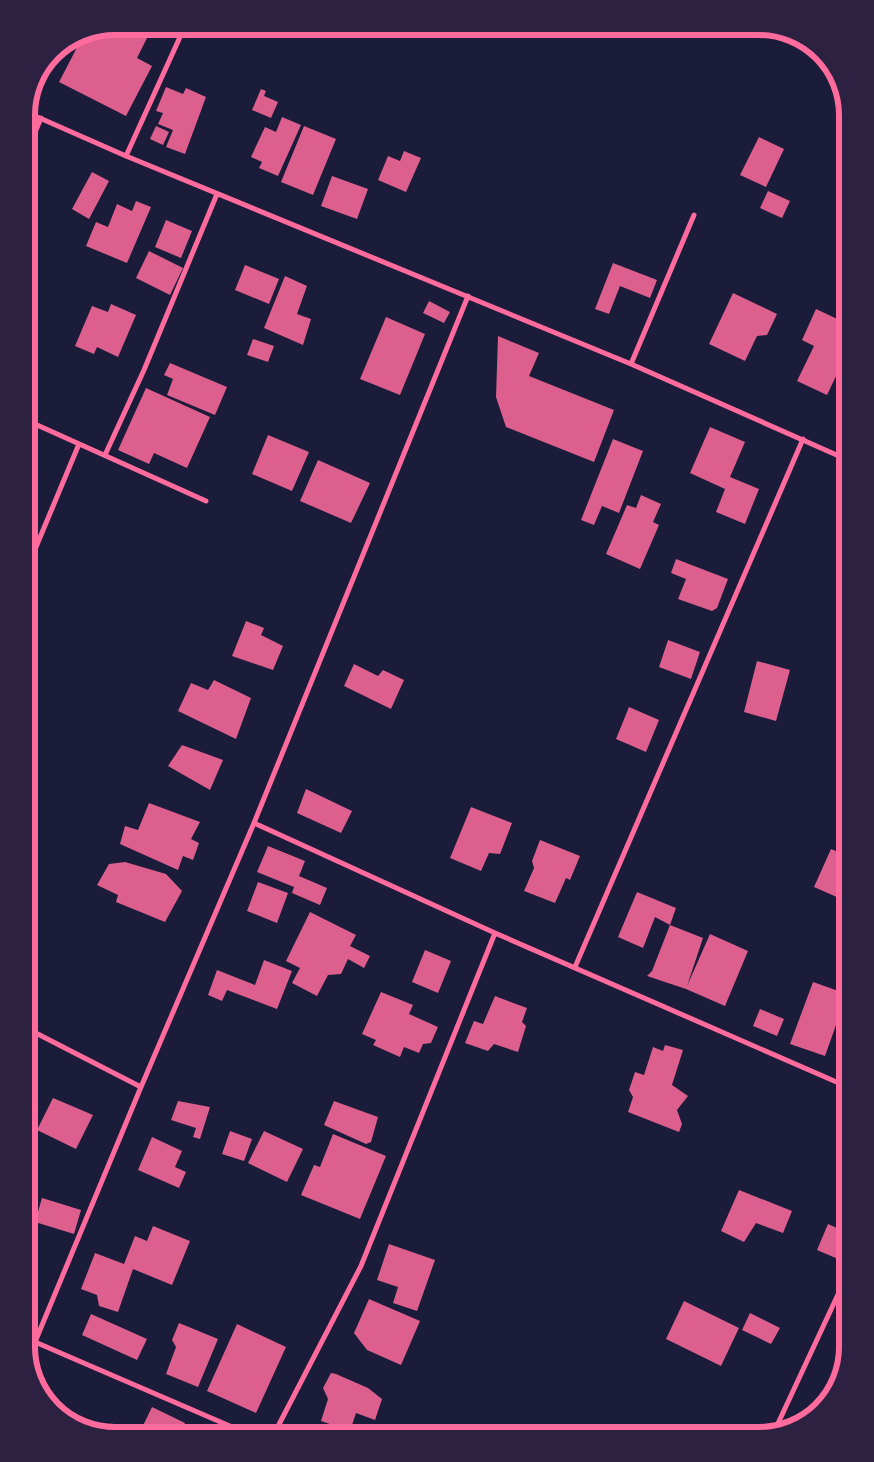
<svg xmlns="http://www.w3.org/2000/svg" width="874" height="1462" font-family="'DM Sans',sans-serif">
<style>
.building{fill:#dd5f8e}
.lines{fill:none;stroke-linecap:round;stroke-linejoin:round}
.minor{stroke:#ff6b9d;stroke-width:5}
.rim{fill:none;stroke:#ff6b9d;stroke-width:6}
</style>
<rect width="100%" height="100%" fill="#1b1b3a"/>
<!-- building -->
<path class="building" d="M 115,26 L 153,26 L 137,58 L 152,66 L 126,116 L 59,82 L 85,32 Z
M 166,87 L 183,94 L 186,88 L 206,97 L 185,154 L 166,147 L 173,130 L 158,124 L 163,113 L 156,111 Z
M 261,89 L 266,91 L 264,96 L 278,102 L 271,118 L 252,110 Z
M 282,117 L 301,125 L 278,176 L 259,168 L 262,162 L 251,157 L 265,127 L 276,132 Z
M 156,126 L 169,132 L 163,145 L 150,139 Z
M 304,126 L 336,139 L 313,195 L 281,182 Z
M 759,137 L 784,149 L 766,187 L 740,175 Z
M 404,151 L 421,158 L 406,192 L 378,180 L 388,156 L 400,161 Z
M 92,172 L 109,181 L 89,219 L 72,209 Z
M 332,176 L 368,189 L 357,219 L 321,206 Z
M 768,191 L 790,201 L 782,218 L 760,208 Z
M 136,201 L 151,207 L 127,263 L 86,246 L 96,222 L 108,227 L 117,204 L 132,211 Z
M 166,220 L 192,231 L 181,258 L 155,247 Z
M 149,251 L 183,268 L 170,295 L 136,278 Z
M 613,263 L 657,280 L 650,298 L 620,286 L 609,314 L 595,309 Z
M 245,265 L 279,279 L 269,304 L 235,290 Z
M 285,276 L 307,286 L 297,314 L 311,319 L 303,345 L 264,328 Z
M 733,293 L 777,314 L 767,335 L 757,336 L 745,361 L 709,344 Z
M 429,301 L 450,312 L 444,323 L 423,313 Z
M 26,304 L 38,310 L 26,337 Z
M 111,304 L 136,315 L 118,357 L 97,347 L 94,354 L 75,346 L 92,306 L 108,312 Z
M 816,309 L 848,324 L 848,351 L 827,395 L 797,381 L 814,346 L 802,340 Z
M 386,317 L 425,334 L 400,395 L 360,379 Z
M 498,336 L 539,353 L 529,376 L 614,410 L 594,462 L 506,427 L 496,397 Z
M 253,339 L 274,346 L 268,362 L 247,355 Z
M 170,363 L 227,387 L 215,415 L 167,395 L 173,379 L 164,375 Z
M 146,388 L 210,417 L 187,468 L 154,453 L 149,464 L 118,450 Z
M 710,427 L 745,442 L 730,477 L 759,489 L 745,524 L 716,512 L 725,489 L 690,473 Z
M 268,435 L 309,452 L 292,491 L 252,474 Z
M 613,439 L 643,451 L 619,513 L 602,506 L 594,525 L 581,520 Z
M 318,460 L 370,483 L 351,523 L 300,501 Z
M 641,495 L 661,504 L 653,522 L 659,525 L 640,569 L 606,554 L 627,505 L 636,508 Z
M 676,559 L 728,579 L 717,608 L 712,611 L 678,599 L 686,579 L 671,573 Z
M 246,621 L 264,628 L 261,635 L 283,646 L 273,670 L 232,656 Z
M 668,640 L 700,652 L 691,679 L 659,667 Z
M 757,661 L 790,670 L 776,721 L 744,712 Z
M 354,664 L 378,676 L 383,670 L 404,680 L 391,709 L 344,686 Z
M 214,680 L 251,698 L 236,739 L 178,711 L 191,683 L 208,690 Z
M 629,707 L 659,720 L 646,752 L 616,739 Z
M 182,745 L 223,760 L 210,790 L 168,766 Z
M 306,789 L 352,811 L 341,833 L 297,813 Z
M 149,803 L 200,822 L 191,839 L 199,843 L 193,860 L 183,856 L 178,870 L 120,844 L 125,826 L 138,830 Z
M 471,807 L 512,823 L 500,854 L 489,853 L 481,871 L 450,858 Z
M 540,840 L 580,856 L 570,880 L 566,878 L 555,903 L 524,891 L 534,868 L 532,861 Z
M 268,846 L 305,861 L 299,876 L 327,888 L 320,905 L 292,893 L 294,887 L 257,872 Z
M 831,849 L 848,856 L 848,902 L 814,887 Z
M 125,862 L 166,874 L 182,891 L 165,922 L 116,902 L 118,895 L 97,885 L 109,864 Z
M 258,882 L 288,893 L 277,923 L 247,911 Z
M 637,892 L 676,908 L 670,925 L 655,917 L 643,948 L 618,937 Z
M 310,912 L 356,935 L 350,946 L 370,956 L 364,968 L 348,959 L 341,974 L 328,975 L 317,996 L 292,983 L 300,968 L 286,961 Z
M 670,925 L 703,938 L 687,986 L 710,934 L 748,951 L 725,1006 L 686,989 L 647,976 L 652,971 Z
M 425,950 L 451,961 L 438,993 L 412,982 Z
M 264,960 L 292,971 L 277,1009 L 227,990 L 222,1001 L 208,995 L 217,970 L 255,985 Z
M 813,982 L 847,994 L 825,1056 L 790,1044 Z
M 381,992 L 413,1005 L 409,1014 L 438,1027 L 431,1043 L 423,1044 L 419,1053 L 404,1047 L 400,1057 L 373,1045 L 376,1040 L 362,1034 Z
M 495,996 L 527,1008 L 522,1022 L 526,1026 L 518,1052 L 494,1044 L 488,1051 L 465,1043 L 474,1021 L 483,1024 Z
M 848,1002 L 848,1026 L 839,1022 Z
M 760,1009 L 784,1019 L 777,1036 L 753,1026 Z
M 665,1045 L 683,1050 L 672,1085 L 688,1096 L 677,1110 L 682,1124 L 679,1132 L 628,1112 L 633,1097 L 629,1090 L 635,1072 L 644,1075 L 653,1047 L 663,1051 Z
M 53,1098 L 93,1115 L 76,1149 L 37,1130 Z
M 178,1101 L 210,1107 L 200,1139 L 193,1137 L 196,1128 L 171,1120 Z
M 334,1101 L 378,1117 L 371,1142 L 366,1144 L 324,1125 Z
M 230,1131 L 252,1139 L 244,1161 L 222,1154 Z
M 264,1131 L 303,1149 L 287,1182 L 248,1163 Z
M 333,1134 L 386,1156 L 360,1219 L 301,1195 L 314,1165 L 320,1167 Z
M 152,1137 L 182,1151 L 175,1167 L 186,1172 L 179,1188 L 138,1170 Z
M 739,1190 L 792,1211 L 783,1233 L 756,1223 L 744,1242 L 721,1231 Z
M 42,1198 L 81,1210 L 74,1234 L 35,1222 Z
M 828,1224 L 848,1233 L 838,1259 L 817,1250 Z
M 153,1226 L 190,1241 L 172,1285 L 133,1269 L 118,1312 L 99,1306 L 97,1295 L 81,1289 L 95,1253 L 124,1264 L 135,1236 L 147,1241 Z
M 389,1244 L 435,1260 L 417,1311 L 393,1303 L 398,1287 L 377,1280 Z
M 369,1299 L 420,1321 L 401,1365 L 367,1350 L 354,1333 Z
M 684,1301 L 739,1328 L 721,1366 L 666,1339 Z
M 750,1313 L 780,1328 L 771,1344 L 742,1330 Z
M 91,1314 L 147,1339 L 137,1360 L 82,1335 Z
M 179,1323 L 218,1339 L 198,1387 L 166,1374 L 176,1347 L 172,1340 Z
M 237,1324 L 286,1347 L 256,1413 L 207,1391 Z
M 331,1373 L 336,1374 L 368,1388 L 382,1399 L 375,1420 L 356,1413 L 350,1431 L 321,1421 L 328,1399 L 323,1388 Z
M 152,1407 L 185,1423 L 179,1436 L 138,1436 Z"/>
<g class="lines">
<!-- minor -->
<path class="minor" d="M 26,112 L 126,156 L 631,364 L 848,460
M 26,154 L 41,118
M 126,156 L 185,26
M 631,364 L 694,215
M 26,420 L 206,501
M 105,455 L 144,370 L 217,194
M 26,571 L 79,444
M 254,823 L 495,933 L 848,1087
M 575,967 L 803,439
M 26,1028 L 141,1087 L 254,823 L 468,296
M 141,1087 L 35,1342 L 253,1436
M 29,1357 L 35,1342
M 774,1432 L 848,1273
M 273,1436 L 361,1266 L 495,933"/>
</g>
<!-- crop -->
<path d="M0 0H874V1462H0ZM115 35H759A80 80 0 0 1 839 115V1347A80 80 0 0 1 759 1427H115A80 80 0 0 1 35 1347V115A80 80 0 0 1 115 35Z" fill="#2d2142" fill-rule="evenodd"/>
<path class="rim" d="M115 35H759A80 80 0 0 1 839 115V1347A80 80 0 0 1 759 1427H115A80 80 0 0 1 35 1347V115A80 80 0 0 1 115 35Z"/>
</svg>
